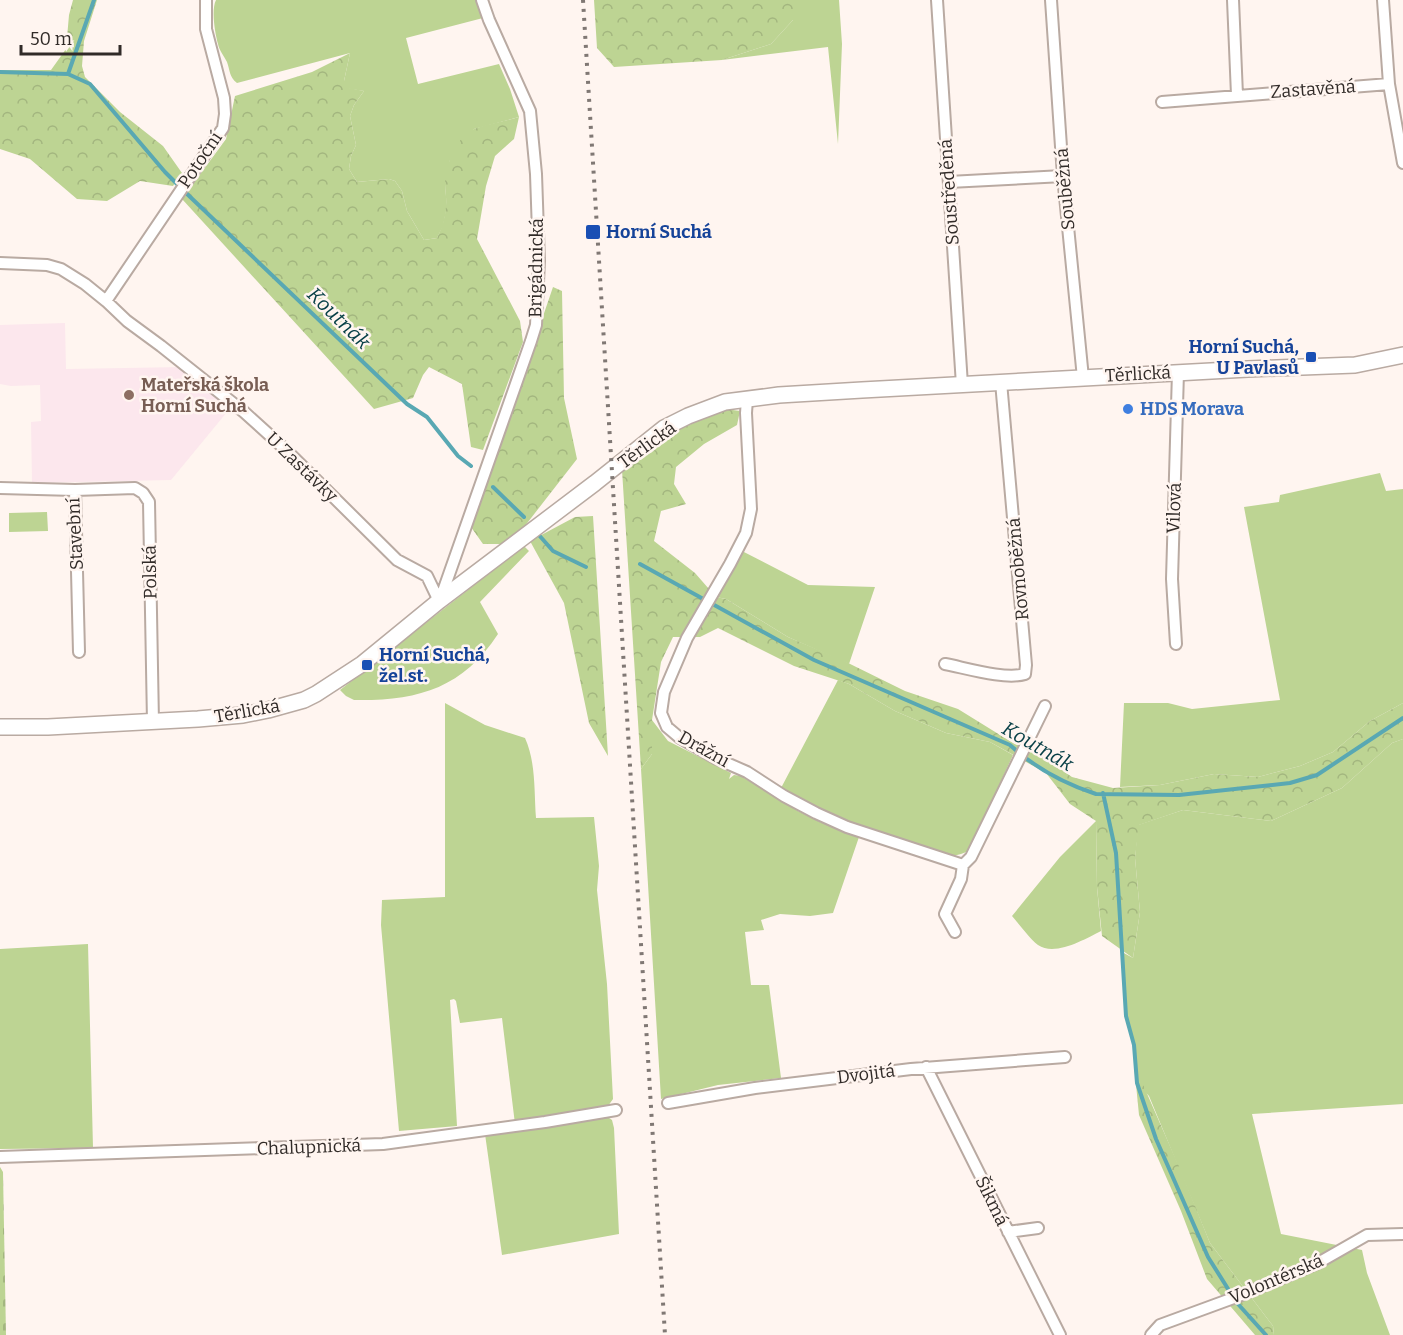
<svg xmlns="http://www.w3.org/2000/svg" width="1403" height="1335" font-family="Bitter,serif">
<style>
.education{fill:#fce7ed}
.green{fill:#bdd493}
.forest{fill:url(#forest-crowns)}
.cemetery{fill:url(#cemetery-stones)}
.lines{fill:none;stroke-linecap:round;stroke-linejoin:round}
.stream{stroke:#59a8b3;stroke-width:4}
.minor-casing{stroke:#b9aaa2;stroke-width:14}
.secondary-casing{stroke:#b9aaa2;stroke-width:18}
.minor{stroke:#fff;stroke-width:10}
.secondary{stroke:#fff;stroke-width:15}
.rail{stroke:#807874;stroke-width:4;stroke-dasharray:3 6;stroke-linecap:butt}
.transit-dot{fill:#1a4fb4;stroke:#fff5f0;stroke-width:2}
.education-dot{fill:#8d6e63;stroke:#fff5f0;stroke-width:2}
.shop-dot{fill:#3f7fe0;stroke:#fff5f0;stroke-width:2}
.labels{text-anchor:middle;stroke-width:5;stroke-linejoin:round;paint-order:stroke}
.street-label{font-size:18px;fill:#312b28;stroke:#fff5f0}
.transit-label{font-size:18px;font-weight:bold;fill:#164399;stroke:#fff5f0;text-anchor:start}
.education-label{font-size:18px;font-weight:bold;fill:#785e54;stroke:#fff5f0;text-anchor:start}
.shop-label{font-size:18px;font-weight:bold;fill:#366cbe;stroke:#fff5f0;text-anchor:start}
.water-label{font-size:20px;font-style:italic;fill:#084047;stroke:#fff5f0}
</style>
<defs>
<pattern id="forest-crowns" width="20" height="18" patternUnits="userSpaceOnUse" patternTransform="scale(1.5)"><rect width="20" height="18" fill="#bdd493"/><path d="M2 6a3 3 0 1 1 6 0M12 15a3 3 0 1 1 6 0" fill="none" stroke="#a3b67f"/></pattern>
<pattern id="cemetery-stones" width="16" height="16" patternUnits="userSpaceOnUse" patternTransform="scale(1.5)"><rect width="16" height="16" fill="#bdd493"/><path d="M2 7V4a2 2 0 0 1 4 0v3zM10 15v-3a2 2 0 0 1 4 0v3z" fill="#a3b67f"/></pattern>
</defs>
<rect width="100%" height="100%" fill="#fff5f0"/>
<!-- education -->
<path class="education" d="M 65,323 L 66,369 L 183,367 L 227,404 L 227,412 L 171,480 L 32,483 L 31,422 L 41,421 L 40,385 L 11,386 L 0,384 L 0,325 Z"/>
<!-- green -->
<path class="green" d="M 216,0 L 477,0 L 483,18 L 406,38 L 418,84 L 499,64 L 510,89 L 519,117 L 474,129 L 450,160 L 445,186 L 447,206 L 443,226 L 437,238 L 424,240 L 407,211 L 402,191 L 395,181 L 389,179 L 357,182 L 349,169 L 351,156 L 356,145 L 350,116 L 354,105 L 364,91 L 344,88 L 344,81 L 350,53 L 237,83 C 229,77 230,70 227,62 C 224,56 219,50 218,44 C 215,33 211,10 216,0 Z
M 793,0 L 839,0 L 842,44 L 838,144 L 828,47 L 722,60 L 771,44 L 793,20 Z
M 1380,473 L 1386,491 L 1403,489 L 1403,703 L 1370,721 L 1333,752 L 1300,766 L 1258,777 L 1214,774 L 1160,785 L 1120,787 L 1124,703 L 1168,703 L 1192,709 L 1280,700 L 1244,507 L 1279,502 L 1280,495 Z
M 47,512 L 48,531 L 9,532 L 9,513 Z
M 524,546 L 529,551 L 480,602 L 498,634 C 462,689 417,701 354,700 L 346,696 L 340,690 Z
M 742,551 L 808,585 L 875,587 L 849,664 L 788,637 L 726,599 L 716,597 Z
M 838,680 L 849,684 L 895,711 L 946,733 L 990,742 L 1013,755 L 969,851 L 961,854 L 949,857 L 853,824 L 816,808 L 781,788 Z
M 445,703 L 485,725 L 525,738 C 536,762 534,792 536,818 L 594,817 L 599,866 L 597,890 L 607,984 L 613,1099 L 608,1106 L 515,1124 L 502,1018 L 460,1023 L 456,1001 L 454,999 L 450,1000 L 457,1126 L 399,1131 L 381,925 L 382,900 L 445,897 Z
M 652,720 L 668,741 L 731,773 L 729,779 L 734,775 L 741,776 L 798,811 L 820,822 L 859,837 L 833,913 L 810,916 L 780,914 L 761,920 L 764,930 L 745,932 L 751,985 L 769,985 L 781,1078 L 718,1085 L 661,1099 L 641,769 L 652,754 Z
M 1403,739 L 1403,1104 L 1252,1114 L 1281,1234 L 1362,1250 L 1367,1273 L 1390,1335 L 1274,1335 L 1273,1326 L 1210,1243 L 1149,1096 L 1137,1083 L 1134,1045 L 1126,1016 L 1122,952 L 1133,958 L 1140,912 L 1135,858 L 1138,825 L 1183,810 L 1271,821 L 1342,788 L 1392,743 Z
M 1096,821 L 1097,887 L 1101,931 C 1085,939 1055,957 1038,945 C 1029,938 1020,925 1012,916 L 1060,857 Z
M 88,944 L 93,1148 L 0,1149 L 0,949 Z
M 606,1116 L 612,1120 L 614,1128 L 619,1234 L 502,1255 L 485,1134 Z"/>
<!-- forest -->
<path class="forest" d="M 73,0 L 97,0 L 84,41 L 82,66 L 85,77 L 120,112 L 163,146 L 182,173 L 173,186 L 140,181 L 107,201 L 77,199 L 30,159 L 0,149 L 0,70 L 51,70 L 66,49 L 69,15 Z
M 594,0 L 793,0 L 793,20 L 771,44 L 722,60 L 614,67 L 597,48 Z
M 350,53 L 344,81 L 344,87 L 364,91 L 354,105 L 350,116 L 356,145 L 351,156 L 349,169 L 357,182 L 389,179 L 395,181 L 402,191 L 407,211 L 424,240 L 437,238 C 442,228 445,218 446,207 C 447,200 445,192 445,184 C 446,165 455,138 474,129 C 486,124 506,121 519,117 L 514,139 L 495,156 L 486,186 L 477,239 L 520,321 L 523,342 L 483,450 L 471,447 L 462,384 L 429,367 L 423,375 L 413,398 L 374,409 L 182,199 L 226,139 L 235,96 L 312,72 Z
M 553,287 L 562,291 L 564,398 L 577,459 L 521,531 L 504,544 L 483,544 L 471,527 Z
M 725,409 L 740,411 L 737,425 L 704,444 L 676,467 L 674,484 L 686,504 L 661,511 L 654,541 L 695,573 L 716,597 L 726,599 L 788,637 L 840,659 L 905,691 L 958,709 L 1013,743 L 1034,751 L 1072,777 L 1113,788 L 1160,785 L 1214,774 L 1258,777 L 1300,766 L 1333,752 L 1370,721 L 1403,703 L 1403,739 L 1392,743 L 1342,788 L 1271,821 L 1183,810 L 1139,825 L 1135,858 L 1140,912 L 1133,958 L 1102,936 L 1097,887 L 1096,821 L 1070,804 L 1046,773 L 990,742 L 946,733 L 895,711 L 849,684 L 794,666 L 718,628 L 700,637 L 673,637 L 661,662 L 652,720 L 652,754 L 641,769 L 622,470 L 664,436 Z
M 593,516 L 608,756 L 589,723 L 564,603 L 530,541 L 575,517 Z
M 1134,1064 L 1181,1171 L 1210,1243 L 1273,1326 L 1274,1335 L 1255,1335 L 1207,1279 L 1181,1211 L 1139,1115 Z"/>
<!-- cemetery -->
<path class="cemetery" d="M 0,1167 L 3,1172 L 6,1335 L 0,1335 Z"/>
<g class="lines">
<!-- stream -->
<path class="stream" d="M 0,72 L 68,74 L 94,0
M 68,74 L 90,84 L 165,172 L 177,184
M 185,192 L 407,404 L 427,417 L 458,456 L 471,466
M 493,487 L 524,517
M 538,534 L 553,551 L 586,567
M 640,564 L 814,660 L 1010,745 C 1034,767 1065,784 1096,794 L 1179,795 L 1290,783 L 1317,775 L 1403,718
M 1103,793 L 1116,853 L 1126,1016 L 1134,1045 L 1137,1083 L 1156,1139 L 1208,1257 L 1230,1292
M 1238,1304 L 1266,1335"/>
<defs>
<path id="minor" d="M 937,0 L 962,385
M 1051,0 L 1063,176 L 1083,378
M 1233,0 L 1237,95
M 1383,0 L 1389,84 L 1403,163
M 1162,102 L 1389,84
M 949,182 L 1063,176
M 0,263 L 47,265 L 61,269 L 85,284 L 106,301 L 127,321 L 161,346 L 244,412 L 286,450 L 397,560 L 427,576 L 439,601
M 106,301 L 223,128 L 225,114 L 224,98 L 206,29 L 206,0
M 747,399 L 746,413 L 751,509 L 746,533 L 730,564 L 687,638 L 664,692 L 661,713 L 667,727 L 680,738 L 715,758 L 747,772 L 784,796 L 816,813 L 847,827 L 963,865 L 961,879 L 945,914 L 955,932
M 0,488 L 75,490 L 79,652
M 75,490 L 135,488 L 143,493 L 149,502 L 153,722
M 440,600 L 531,341 L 536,325 L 539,261 L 536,174 L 530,111 L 489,20 L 482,0
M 1176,644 L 1172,579 L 1178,372
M 945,664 C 966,668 1005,680 1025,674 L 1026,665 L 1001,382
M 963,865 L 971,857 L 1045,706
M 926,1067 L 1060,1335
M 668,1103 L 755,1088 L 911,1069 L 1065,1057
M 0,1157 L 383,1144 L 545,1122 L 616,1110
M 1008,1232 L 1038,1228
M 1151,1335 L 1160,1325 L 1239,1296 L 1318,1263 L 1367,1235 L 1403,1234"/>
<path id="secondary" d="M 0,727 L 48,727 L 198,719 L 243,715 L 268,710 L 304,700 L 316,694 L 362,664 L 439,601 L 595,483 L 664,428 L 688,416 L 725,402 L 779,395 L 862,390 L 1248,369 L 1355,365 L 1403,355"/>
</defs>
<!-- minor casing -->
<use href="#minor" class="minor-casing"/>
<!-- secondary casing -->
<use href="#secondary" class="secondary-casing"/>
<!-- minor -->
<use href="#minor" class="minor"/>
<!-- secondary -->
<use href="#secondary" class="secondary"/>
<!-- rail -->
<path class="rail" d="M 583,0 L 665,1335"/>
</g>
<!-- markers -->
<g class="transit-dot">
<rect x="585" y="224" width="16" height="16" rx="3"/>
<rect x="1305" y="351" width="12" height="12" rx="3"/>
<rect x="361" y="659" width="12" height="12" rx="3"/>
</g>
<circle class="education-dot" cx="129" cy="395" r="6"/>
<circle class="shop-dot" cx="1128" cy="409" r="6"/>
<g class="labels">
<!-- street labels -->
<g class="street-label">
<text transform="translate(1313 89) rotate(-4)" y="6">Zastavěná</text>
<text transform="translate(200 160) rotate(-56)" y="6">Potoční</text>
<text transform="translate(1065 189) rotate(-95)" y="6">Souběžná</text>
<text transform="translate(949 192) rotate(-94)" y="6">Soustředěná</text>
<text transform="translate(536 268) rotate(-89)" y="6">Brigádnická</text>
<text transform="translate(1138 374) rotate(-3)" y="6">Těrlická</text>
<text transform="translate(647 445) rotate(-36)" y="6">Těrlická</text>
<text transform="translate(302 467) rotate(44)" y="6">U Zastávky</text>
<text transform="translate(1174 508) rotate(-88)" y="6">Vilová</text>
<text transform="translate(75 534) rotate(-93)" y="6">Stavební</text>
<text transform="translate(1018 569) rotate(-95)" y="6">Rovnoběžná</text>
<text transform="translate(150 572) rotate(-91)" y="6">Polská</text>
<text transform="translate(247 711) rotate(-10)" y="6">Těrlická</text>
<text transform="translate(704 749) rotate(29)" y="6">Drážní</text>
<text transform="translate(866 1074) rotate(-7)" y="6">Dvojitá</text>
<text transform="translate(309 1147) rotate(-2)" y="6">Chalupnická</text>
<text transform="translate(992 1201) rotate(64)" y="6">Šikmá</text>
<text transform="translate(1276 1279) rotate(-23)" y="6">Volontérská</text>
</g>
<!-- transit labels -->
<g class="transit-label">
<text x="606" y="238">Horní Suchá</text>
<text x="1299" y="353" text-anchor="end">Horní Suchá,<tspan x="1299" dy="21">U Pavlasů</tspan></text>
<text x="379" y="661">Horní Suchá,<tspan x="379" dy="21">žel.st.</tspan></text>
</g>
<!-- education labels -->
<g class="education-label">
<text x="141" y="391">Mateřská škola<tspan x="141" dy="21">Horní Suchá</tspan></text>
</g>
<!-- shop labels -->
<g class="shop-label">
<text x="1140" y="415">HDS Morava</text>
</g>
<!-- water labels -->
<g class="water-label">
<text transform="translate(339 318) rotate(44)" y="7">Koutnák</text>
<text transform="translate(1038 746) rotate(30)" y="7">Koutnák</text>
</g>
</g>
<!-- scale -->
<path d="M21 45v9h99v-9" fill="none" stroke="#312b28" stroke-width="3"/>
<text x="30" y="45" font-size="18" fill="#312b28" stroke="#fff5f0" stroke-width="4.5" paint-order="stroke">50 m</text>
</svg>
